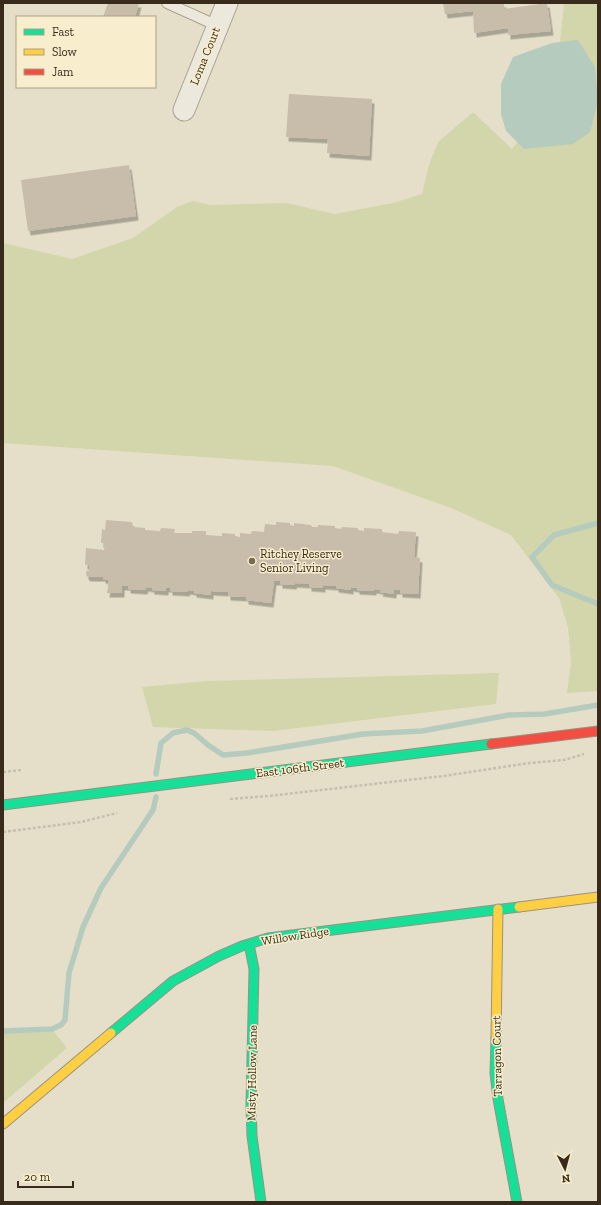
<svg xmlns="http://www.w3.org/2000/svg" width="601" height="1205" font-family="'Zilla Slab',serif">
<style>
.green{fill:#d2d6aa}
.water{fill:#b5cbbe}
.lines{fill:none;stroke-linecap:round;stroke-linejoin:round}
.stream{stroke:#b5cbbe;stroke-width:5.5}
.building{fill:#c8bcaa;filter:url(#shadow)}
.lane-casing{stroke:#aaa293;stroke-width:12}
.street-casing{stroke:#aaa293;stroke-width:23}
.fast-casing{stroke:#999283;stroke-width:11}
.slow-casing{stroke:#999283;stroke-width:11}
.jam-casing{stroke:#999283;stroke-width:11}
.path{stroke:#c5bfb2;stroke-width:2.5;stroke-dasharray:3 2;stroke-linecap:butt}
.lane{stroke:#ece8dc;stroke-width:10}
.street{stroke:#ece8dc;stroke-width:21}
.fast{stroke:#16e098;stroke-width:9}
.slow{stroke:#ffcf43;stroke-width:9}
.jam{stroke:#f24e42;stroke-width:9}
.poi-dot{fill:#756a58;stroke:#f8eecd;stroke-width:1.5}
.labels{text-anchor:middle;stroke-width:3;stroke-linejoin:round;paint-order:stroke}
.street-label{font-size:12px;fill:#382b1b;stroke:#f8eecd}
.poi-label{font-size:12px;fill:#382b1b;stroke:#f8eecd;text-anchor:start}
</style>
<defs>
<filter id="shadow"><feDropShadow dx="2.5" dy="4.5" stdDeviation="0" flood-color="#0004"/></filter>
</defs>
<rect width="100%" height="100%" fill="#e5dfc9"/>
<!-- green -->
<path class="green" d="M 564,3 L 598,3 L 598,691 L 567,693 L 571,662 L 568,627 L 559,598 L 511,535 L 451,508 L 333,466 L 3,443 L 3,243 L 72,259 L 133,238 L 177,207 L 193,201 L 210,205 L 287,203 L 334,214 L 393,203 L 422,194 L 429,165 L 438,142 L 473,112 L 512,149 L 555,92 Z
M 499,673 L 496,704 L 273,731 L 153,727 L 142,687 L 207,681 Z
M 52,1029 L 67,1048 L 3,1103 L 3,1031 Z"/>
<!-- water -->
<path class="water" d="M 578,40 L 595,67 L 598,102 L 590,132 L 573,144 L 524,149 L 506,131 L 501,114 L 501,84 L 513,57 L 552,43 Z"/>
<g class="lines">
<!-- stream -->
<path class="stream" d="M 598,523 L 554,535 L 532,557 L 552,585 L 598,604
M 156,774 L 161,743 L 173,733 L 187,730 L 194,733 L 208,745 L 223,755 L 247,753 L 363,734 L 422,731 L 509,715 L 545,714 L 598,705
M 3,1031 L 52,1029 L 61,1025 L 65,1020 L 69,973 L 83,927 L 101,888 L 153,810 L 156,797"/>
</g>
<!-- building -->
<path class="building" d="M 108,3 L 139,3 L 135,17 L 103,17 Z
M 443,3 L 504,3 L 504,9 L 547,3 L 551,31 L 508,35 L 508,28 L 474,33 L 473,11 L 445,14 Z
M 289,94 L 372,99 L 369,156 L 327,153 L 328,139 L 286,137 Z
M 129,165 L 136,216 L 28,231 L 21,180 Z
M 106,520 L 132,522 L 133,527 L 145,528 L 145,530 L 160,531 L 161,528 L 175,529 L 174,533 L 192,533 L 192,531 L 206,531 L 206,535 L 222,536 L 222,533 L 235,534 L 235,536 L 240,537 L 240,533 L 251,534 L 252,531 L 264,532 L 265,524 L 276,525 L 276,522 L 290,523 L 290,525 L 294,526 L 294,523 L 311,525 L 312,527 L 318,527 L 318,525 L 335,526 L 335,528 L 341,529 L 342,527 L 358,528 L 358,530 L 364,531 L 364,528 L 382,529 L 382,532 L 398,534 L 399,531 L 416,532 L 414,557 L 420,558 L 418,594 L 400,593 L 400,590 L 394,590 L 394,594 L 380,592 L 381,590 L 374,589 L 374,591 L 357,590 L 357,588 L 351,587 L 351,590 L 336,588 L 336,586 L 323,585 L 323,588 L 309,587 L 309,584 L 295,583 L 294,585 L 280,584 L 280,581 L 274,581 L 271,603 L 246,600 L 246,597 L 228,596 L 228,592 L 211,591 L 211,595 L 194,593 L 194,591 L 188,590 L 187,592 L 170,591 L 170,588 L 166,588 L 166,591 L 152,590 L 152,588 L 146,587 L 145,590 L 128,589 L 128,586 L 122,586 L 122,593 L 107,593 L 109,580 L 103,579 L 103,577 L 88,577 L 86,575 L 86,571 L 89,571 L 89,565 L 85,565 L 86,548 L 104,550 L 105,543 L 101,543 L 102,529 L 105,530 Z"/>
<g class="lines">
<defs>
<path id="lane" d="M 167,3 L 218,26"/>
<path id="street" d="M 184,110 L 227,3"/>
<path id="fast" d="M 3,805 L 491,744
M 249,944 L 254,969 L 251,1104 L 252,1136 L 261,1202
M 111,1033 L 173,981 L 219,956 L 242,946 L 268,938 L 519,907
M 496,1038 L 495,1073 L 498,1099 L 517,1202"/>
<path id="slow" d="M 519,907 L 598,897
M 496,1038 L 498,909
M 3,1124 L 111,1033"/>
<path id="jam" d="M 491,744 L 598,731"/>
</defs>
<!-- lane casing -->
<use href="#lane" class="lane-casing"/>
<!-- street casing -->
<use href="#street" class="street-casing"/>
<!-- fast casing -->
<use href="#fast" class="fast-casing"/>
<!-- slow casing -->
<use href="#slow" class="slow-casing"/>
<!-- jam casing -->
<use href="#jam" class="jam-casing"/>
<!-- path -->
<path class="path" d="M 3,772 L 21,770
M 230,799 L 269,796 L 443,776 L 530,763 L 564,760 L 584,754
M 3,832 L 81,822 L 117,813"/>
<!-- lane -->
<use href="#lane" class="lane"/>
<!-- street -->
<use href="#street" class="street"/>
<!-- fast -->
<use href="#fast" class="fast"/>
<!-- slow -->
<use href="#slow" class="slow"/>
<!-- jam -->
<use href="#jam" class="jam"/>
</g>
<!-- markers -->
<circle class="poi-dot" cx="252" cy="561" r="4"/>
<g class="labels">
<!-- street labels -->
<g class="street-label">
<text transform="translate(205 56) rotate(-68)" y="4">Loma Court</text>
<text transform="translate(300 768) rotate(-7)" y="4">East 106th Street</text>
<text transform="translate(295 936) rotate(-9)" y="4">Willow Ridge</text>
<text transform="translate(497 1056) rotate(-91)" y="4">Tarragon Court</text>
<text transform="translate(252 1073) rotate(-89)" y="4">Misty Hollow Lane</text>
</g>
<!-- poi labels -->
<g class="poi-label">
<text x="260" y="558">Ritchey Reserve<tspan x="260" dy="14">Senior Living</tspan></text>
</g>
</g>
<!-- border -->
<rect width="601" height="1205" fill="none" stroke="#382b1b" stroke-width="8"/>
<!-- legend -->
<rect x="16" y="16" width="140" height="72" fill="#f8eecd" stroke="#aba086"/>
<rect x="24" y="29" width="20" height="6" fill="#16e098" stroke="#aba086"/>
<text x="52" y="36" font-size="12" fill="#382b1b">Fast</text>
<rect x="24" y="49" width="20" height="6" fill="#ffcf43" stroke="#aba086"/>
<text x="52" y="56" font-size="12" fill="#382b1b">Slow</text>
<rect x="24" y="69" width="20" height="6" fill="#f24e42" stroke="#aba086"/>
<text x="52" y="76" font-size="12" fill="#382b1b">Jam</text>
<!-- north arrow -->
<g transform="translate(565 1169) rotate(174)" stroke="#f8eecd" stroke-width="3" paint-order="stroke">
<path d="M0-3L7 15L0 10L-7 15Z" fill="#382b1b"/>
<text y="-6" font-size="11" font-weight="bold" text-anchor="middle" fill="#382b1b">N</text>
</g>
<!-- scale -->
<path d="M18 1181v6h55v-6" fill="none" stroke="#382b1b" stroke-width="2"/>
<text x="24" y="1181" font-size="12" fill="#382b1b" stroke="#f8eecd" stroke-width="3" paint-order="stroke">20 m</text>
</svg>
